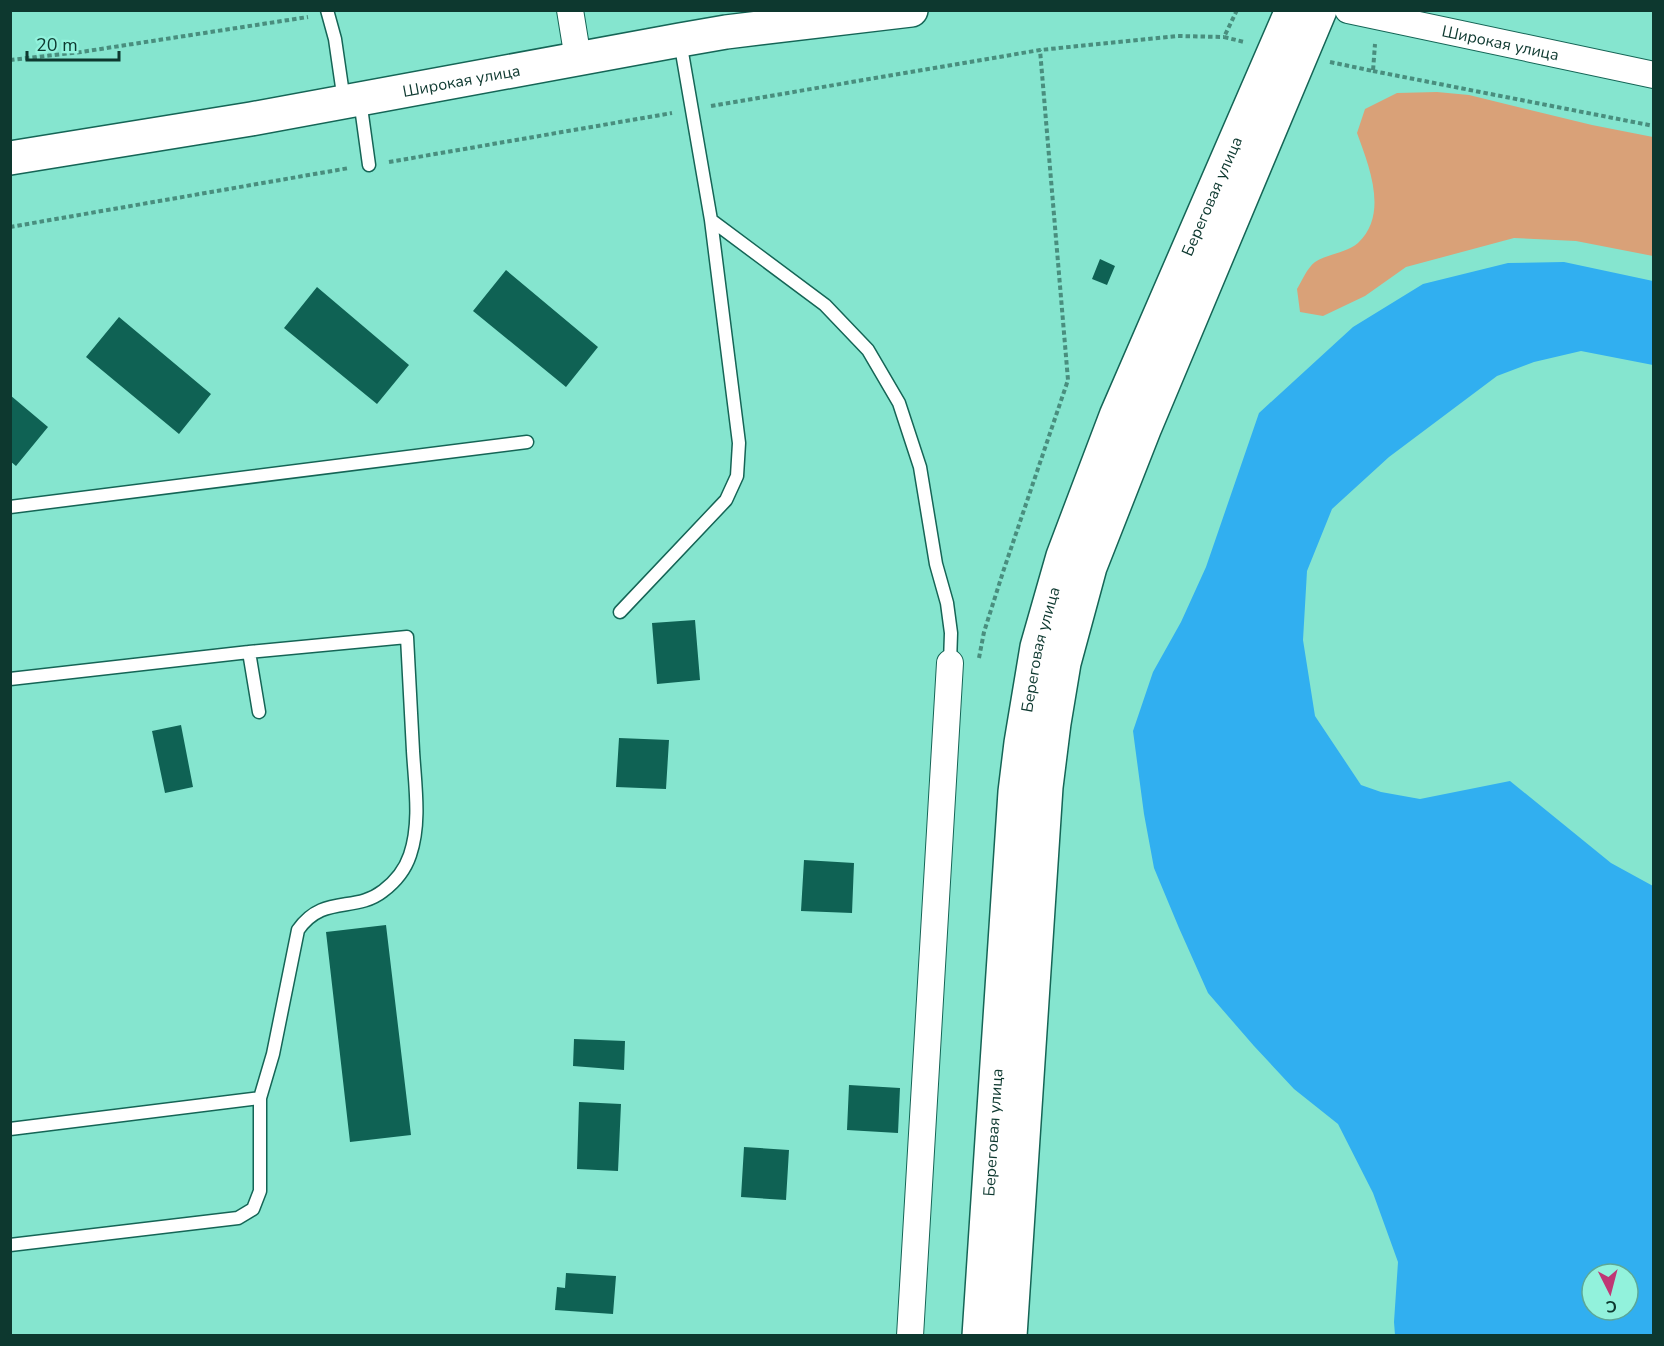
<svg xmlns="http://www.w3.org/2000/svg" width="1664" height="1346" font-family="'Nunito Sans',sans-serif">
<style>
.green{fill:#d9a178}
.water{fill:#31aff0;fill-rule:evenodd}
.building{fill:#0f6254}
.lines{fill:none;stroke-linecap:round;stroke-linejoin:round}
.lane-casing{stroke:#156556;stroke-width:15}
.street-casing{stroke:#156556;stroke-width:28}
.secondary-casing{stroke:#156556;stroke-width:36}
.path{stroke:#498e7e;stroke-width:4;stroke-dasharray:4.5 3;stroke-linecap:butt}
.lane{stroke:#fff;stroke-width:12}
.street{stroke:#fff;stroke-width:26}
.secondary{stroke:#fff;stroke-width:33}
.labels{text-anchor:middle;stroke-width:6;stroke-linejoin:round;paint-order:stroke}
.street-label{font-size:16px;fill:#0d382f;stroke:#92f2dc}
</style>
<rect width="100%" height="100%" fill="#85e5cf"/>
<!-- green -->
<path class="green" d="M 1437,92 L 1469,95 L 1592,125 L 1653,137 L 1653,256 L 1576,241 L 1514,238 L 1406,267 L 1365,296 L 1323,316 L 1300,312 L 1297,289 C 1302,281 1307,268 1315,262 C 1327,254 1346,253 1358,243 C 1389,214 1369,166 1357,133 L 1365,109 L 1397,93 Z"/>
<!-- water -->
<path class="water" d="M 1564,262 L 1653,281 L 1653,365 L 1581,351 L 1534,362 L 1497,376 L 1389,457 L 1332,509 L 1307,571 L 1303,640 L 1315,716 L 1361,785 L 1381,792 L 1420,799 L 1510,781 L 1611,863 L 1653,886 L 1653,1335 L 1395,1335 L 1394,1322 L 1398,1262 L 1373,1193 L 1338,1124 L 1294,1089 L 1254,1046 L 1208,993 L 1179,928 L 1154,868 L 1144,814 L 1133,731 L 1153,672 L 1181,622 L 1206,567 L 1259,413 L 1353,327 L 1423,284 L 1508,263 ZM 1592,1274 L 1628,1274 L 1628,1310 L 1592,1310 Z"/>
<!-- building -->
<path class="building" d="M 1100,259 L 1115,266 L 1107,285 L 1092,279 Z
M 506,270 L 598,347 L 566,387 L 473,311 Z
M 317,287 L 409,365 L 377,404 L 284,328 Z
M 119,317 L 211,394 L 179,434 L 86,357 Z
M 10,395 L 48,427 L 16,466 L 10,461 Z
M 695,620 L 700,680 L 657,684 L 652,623 Z
M 181,725 L 193,787 L 165,793 L 152,731 Z
M 619,738 L 669,740 L 666,789 L 616,787 Z
M 804,860 L 854,863 L 852,913 L 801,911 Z
M 386,925 L 411,1135 L 350,1142 L 326,932 Z
M 574,1039 L 625,1041 L 624,1070 L 573,1066 Z
M 849,1085 L 900,1088 L 898,1133 L 847,1130 Z
M 579,1102 L 621,1104 L 618,1171 L 577,1169 Z
M 744,1147 L 789,1150 L 786,1200 L 741,1197 Z
M 566,1273 L 616,1276 L 613,1314 L 555,1310 L 557,1287 L 565,1288 Z"/>
<g class="lines">
<defs>
<path id="lane" d="M 327,10 L 335,39 L 344,101
M 360,100 L 369,165
M 711,220 L 825,305 L 868,350 L 899,403 L 920,467 L 936,564 L 947,603 L 951,633 L 950,663
M 10,507 L 527,442
M 620,612 L 726,500 L 737,476 L 739,443 L 711,220 L 680,41
M 249,652 L 259,712
M 10,679 L 249,652 L 407,637 C 409,675 411,713 413,751 C 415,785 421,823 410,855 C 405,870 395,882 383,891 C 355,913 323,894 298,930 L 273,1054 L 260,1098 L 260,1191 L 253,1209 L 238,1218 L 10,1245
M 10,1129 L 260,1098"/>
<g id="street">
<path d="M 570,10 L 578,59"/>
<path id="s1" d="M 1348,10 L 1654,75"/>
<path d="M 910,1336 L 950,663"/>
</g>
<g id="secondary">
<path id="s2" d="M 10,158 L 251,119 L 680,40 L 726,32 L 911,10"/>
<path id="s3" d="M 979,1336 L 1015,792 L 1021,743 L 1037,647 L 1063,556 L 1116,416 L 1292,10"/>
<path d="M 1010,1336 L 1046,787 L 1054,723 L 1064,663 L 1090,567 L 1145,427 L 1320,10"/>
</g>
</defs>
<!-- lane casing -->
<use href="#lane" class="lane-casing"/>
<!-- street casing -->
<use href="#street" class="street-casing"/>
<!-- secondary casing -->
<use href="#secondary" class="secondary-casing"/>
<!-- path -->
<path class="path" d="M 1237,10 L 1224,37 L 1244,42
M 10,60 L 81,52 L 308,17
M 1330,62 L 1373,71 L 1375,44
M 1373,71 L 1654,126
M 711,106 L 1040,50 L 1177,36 L 1224,37
M 389,162 L 672,113
M 10,227 L 349,168
M 979,658 L 984,632 L 1003,572 L 1068,380 L 1040,50"/>
<!-- lane -->
<use href="#lane" class="lane"/>
<!-- street -->
<use href="#street" class="street"/>
<!-- secondary -->
<use href="#secondary" class="secondary"/>
</g>
<g class="labels">
<!-- street labels -->
<g class="street-label">
<text dy="6" stroke="none"><textPath href="#s1" startOffset="156">Широкая улица</textPath></text>
<text dy="6" stroke="none"><textPath href="#s2" startOffset="458">Широкая улица</textPath></text>
<text dy="6" stroke="none"><textPath href="#s3" startOffset="1176">Береговая улица</textPath></text>
<text dy="6" stroke="none"><textPath href="#s3" startOffset="690">Береговая улица</textPath></text>
<text dy="6" stroke="none"><textPath href="#s3" startOffset="204">Береговая улица</textPath></text>
</g>
</g>
<!-- border -->
<rect width="1664" height="1346" fill="none" stroke="#0d382f" stroke-width="24"/>
<!-- north arrow -->
<g transform="translate(1610 1292) rotate(174)"><circle r="28" fill="#92f2dc" stroke="#5da897" stroke-width="1.5"/>
<path d="M0-4.5L10 22L0 15L-10 22Z" fill="#bf3775"/>
<text y="-9" font-size="16" font-weight="bold" text-anchor="middle" fill="#0d382f">С</text>
</g>
<!-- scale -->
<path d="M27 51v9h92v-9" fill="none" stroke="#0d382f" stroke-width="3"/>
<text x="36" y="51" font-size="18" fill="#0d382f" stroke="#92f2dc" stroke-width="4.5" paint-order="stroke">20 m</text>
</svg>
